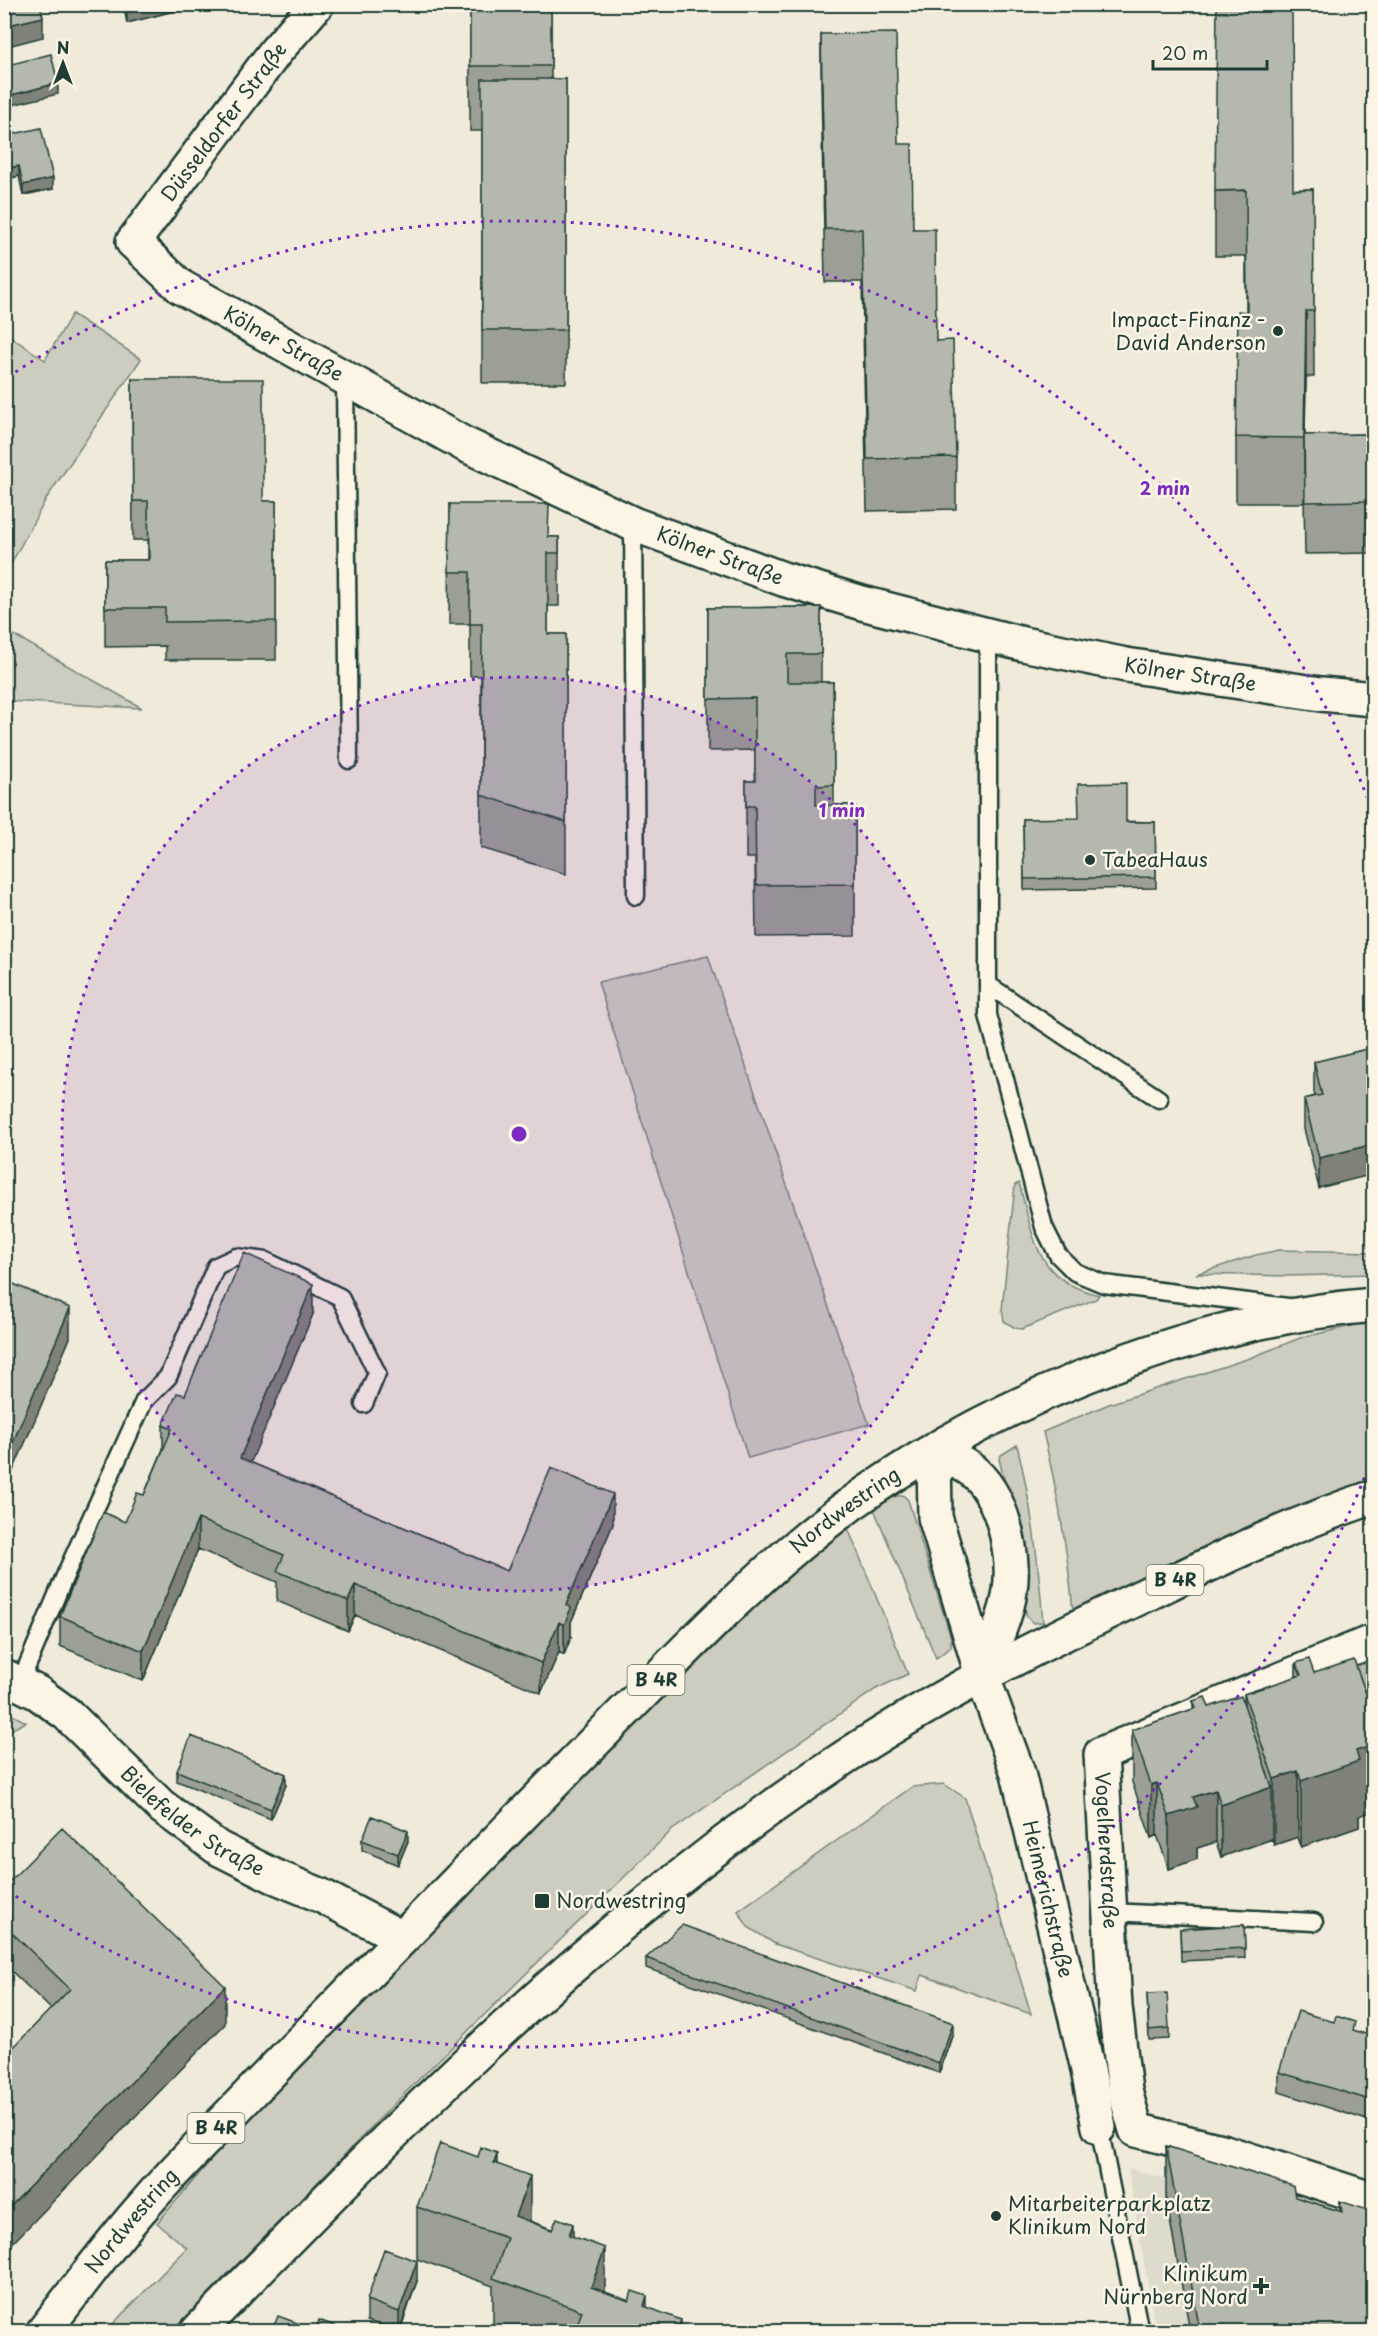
<svg xmlns="http://www.w3.org/2000/svg" width="1378" height="2336" font-family="'Playpen Sans',sans-serif">
<style>
.built{fill:#dedbcc}
.green{fill:#cccdbf;stroke:#76857a;stroke-width:1.5}
.lines{fill:none;stroke-linecap:round;stroke-linejoin:round}
.lane-casing{stroke:#1f3d34;stroke-width:21}
.street-casing{stroke:#1f3d34;stroke-width:38}
.secondary-casing{stroke:#1f3d34;stroke-width:38}
.primary-casing{stroke:#1f3d34;stroke-width:38}
.lane{stroke:#fcf5e5;stroke-width:16}
.street{stroke:#fcf5e5;stroke-width:33}
.secondary{stroke:#fcf5e5;stroke-width:33}
.primary{stroke:#fcf5e5;stroke-width:33}
.wall{fill:#9c9f95;stroke:#1f3d34;stroke-width:1.5}
.shaded-wall{fill:#7f8279;stroke:#1f3d34;stroke-width:1.5}
.building{fill:#b5b9ad;stroke:#1f3d34;stroke-width:1.5}
.ring{fill:none;stroke:#7b2cbf;stroke-width:3;stroke-dasharray:3 6}
.poi-dot{fill:#1f3d34;stroke:#fcf5e5;stroke-width:2}
.labels{text-anchor:middle;stroke-width:5;stroke-linejoin:round;paint-order:stroke}
.shield{fill:#fcf5e5;stroke:#617469;stroke-width:1.5}
.shield-label{font-size:18px;font-weight:bold;fill:#1f3d34}
.street-label{font-size:20px;fill:#1f3d34;stroke:#fcf5e5}
.poi-label{font-size:20px;fill:#1f3d34;stroke:#fcf5e5;text-anchor:start}
.centre{fill:#7b2cbf;stroke:#fcf5e5;stroke-width:3}
.ring-label{font-size:18px;text-anchor:middle;font-weight:bold;fill:#7b2cbf;stroke:#fcf5e5;stroke-width:5;stroke-linejoin:round;paint-order:stroke}
</style>
<rect width="100%" height="100%" fill="#efeada"/>
<filter id="ink" filterUnits="userSpaceOnUse"><feTurbulence type="fractalNoise" baseFrequency=".0167" numOctaves="2"/><feDisplacementMap in="SourceGraphic" scale="12" xChannelSelector="R" yChannelSelector="G"/><feConvolveMatrix kernelMatrix="1 2 1 2 8 2 1 2 1" color-interpolation-filters="sRGB"/></filter>
<g filter="url(#ink)">
<!-- built -->
<path class="built" d="M 1128,2168 L 1308,2220 L 1373,2331 L 1156,2331 Z"/>
<!-- green -->
<path class="green" d="M 72,314 L 141,359 L 46,499 L 5,575 L 5,333 L 45,360 Z
M 4,630 L 5,630 L 142,708 L 5,701 Z
M 708,956 L 869,1424 L 748,1458 L 598,982 Z
M 1019,1183 C 1034,1237 1035,1281 1099,1295 L 1096,1299 L 1022,1329 L 1015,1328 L 1004,1321 L 1002,1309 L 1015,1185 Z
M 1279,1250 L 1373,1252 L 1373,1274 L 1288,1276 L 1196,1274 L 1256,1255 Z
M 1373,1321 L 1373,1479 C 1271,1517 1172,1564 1073,1610 C 1067,1547 1058,1493 1043,1432 L 1109,1404 L 1250,1358 L 1300,1338 Z
M 1017,1445 C 1032,1505 1038,1560 1043,1622 L 1033,1623 L 1027,1617 L 1025,1608 L 1012,1511 L 999,1459 L 1001,1455 Z
M 903,1495 L 908,1500 L 951,1638 L 951,1647 L 936,1658 L 874,1509 L 893,1497 Z
M 847,1526 L 908,1674 L 876,1689 L 671,1831 L 398,2100 L 172,2331 L 105,2332 L 187,2248 L 157,2223 L 235,2132 L 718,1641 L 760,1600 Z
M 4,1711 L 5,1711 L 26,1722 L 5,1733 Z
M 944,1784 L 965,1798 L 1031,2014 L 922,1975 L 917,1991 L 775,1944 L 748,1927 L 738,1911 L 912,1787 Z"/>
<g class="lines">
<defs>
<path id="lane" d="M 345,378 L 349,760
M 633,524 L 636,896
M 988,634 L 988,1015 L 1044,1227 L 1058,1255 L 1075,1272 L 1104,1284 L 1288,1307
M 988,985 L 1159,1099
M 20,1683 L 67,1571 L 144,1401 L 168,1377 L 216,1266 L 236,1257 L 266,1261 L 340,1297 L 377,1373 L 364,1404
M 1110,1912 L 1314,1922
M 1099,2127 L 1140,2332"/>
<g id="street">
<path id="s1" d="M 317,4 L 276,51 L 133,242 L 181,287 L 464,444 L 633,524 L 783,579 L 862,603 L 1023,644 L 1126,665 L 1321,694 L 1374,699"/>
<path id="s2" d="M 1374,1641 L 1101,1754 L 1115,2007 L 1125,2091 L 1136,2130 L 1225,2152 L 1374,2200"/>
<path id="s3" d="M 982,1675 L 1018,1773 L 1087,2065 L 1099,2127"/>
</g>
<g id="secondary">
<path id="s4" d="M 4,1676 L 38,1693 L 67,1714 L 161,1806 L 218,1848 L 274,1876 L 320,1895 L 402,1938"/>
</g>
<g id="primary">
<path d="M 934,1451 C 947,1457 964,1463 975,1473 C 1006,1502 1018,1565 1007,1606 C 1001,1629 990,1652 982,1675"/>
<path d="M 934,1451 L 935,1517 L 982,1675"/>
<path id="s5" d="M 43,2332 C 77,2289 109,2244 146,2203 C 176,2168 209,2136 241,2103 C 309,2032 379,1963 447,1892 C 507,1830 568,1768 629,1707 C 690,1645 750,1583 818,1529 C 970,1409 1181,1321 1374,1305"/>
<path d="M 197,2332 C 397,2127 591,1927 830,1767 C 929,1700 1036,1646 1145,1595 C 1219,1559 1295,1523 1374,1497"/>
</g>
</defs>
<!-- lane casing -->
<use href="#lane" class="lane-casing"/>
<!-- street casing -->
<use href="#street" class="street-casing"/>
<!-- secondary casing -->
<use href="#secondary" class="secondary-casing"/>
<!-- primary casing -->
<use href="#primary" class="primary-casing"/>
<!-- lane -->
<use href="#lane" class="lane"/>
<!-- street -->
<use href="#street" class="street"/>
<!-- secondary -->
<use href="#secondary" class="secondary"/>
<!-- primary -->
<use href="#primary" class="primary"/>
</g>
<!-- wall -->
<path class="wall" d="M 123,4 L 201,4 L 127,23 Z
M 470,4 L 551,4 L 551,79 L 566,79 L 566,383 L 482,383 L 482,131 L 470,131 Z
M 821,34 L 898,144 L 913,229 L 936,341 L 956,457 L 956,509 L 867,511 L 862,282 L 825,282 L 821,86 Z
M 4,136 L 53,189 L 23,195 L 19,176 L 4,180 Z
M 1313,189 L 1314,377 L 1306,377 L 1305,435 L 1374,434 L 1374,553 L 1305,554 L 1304,497 L 1304,503 L 1236,503 L 1236,437 L 1246,312 L 1246,256 L 1215,256 L 1215,191 Z
M 1371,338 L 1374,338 L 1374,364 L 1371,364 Z
M 132,379 L 263,501 L 276,501 L 276,660 L 165,660 L 165,646 L 105,647 L 105,560 L 148,560 L 148,540 L 133,540 Z
M 450,504 L 549,537 L 559,537 L 559,606 L 548,606 L 548,634 L 566,634 L 566,874 L 481,848 L 481,676 L 470,676 L 470,624 L 449,624 Z
M 821,607 L 821,682 L 833,682 L 834,805 L 855,805 L 855,936 L 756,937 L 755,858 L 746,858 L 746,781 L 755,781 L 755,750 L 708,751 L 708,608 Z
M 1023,819 L 1155,822 L 1156,888 L 1024,890 Z
M 1371,1048 L 1319,1188 L 1304,1129 L 1304,1099 L 1315,1096 L 1314,1092 L 1314,1062 Z
M 313,1314 L 250,1462 L 507,1571 L 613,1524 L 571,1622 L 571,1637 L 564,1655 L 559,1652 L 541,1693 L 355,1615 L 348,1631 L 277,1601 L 277,1582 L 198,1549 L 143,1681 L 60,1646 L 60,1616 L 144,1495 L 163,1449 L 163,1425 L 185,1395 Z
M 1296,1663 L 1359,1816 L 1359,1827 L 1301,1847 L 1298,1837 L 1274,1845 L 1272,1839 L 1221,1857 L 1216,1842 L 1197,1848 L 1197,1859 L 1169,1869 L 1157,1835 L 1151,1838 L 1132,1782 L 1132,1730 L 1193,1709 L 1193,1701 L 1209,1707 L 1244,1707 L 1244,1694 L 1296,1677 Z
M 177,1771 L 286,1785 L 271,1819 L 177,1781 Z
M 362,1840 L 408,1841 L 398,1865 L 362,1850 Z
M 4,1887 L 225,2024 L 51,2009 L 4,1964 Z
M 1244,1925 L 1245,1958 L 1181,1961 L 1180,1929 Z
M 646,1958 L 953,2033 L 939,2073 L 646,1968 Z
M 1147,1994 L 1169,2028 L 1169,2039 L 1149,2040 Z
M 1355,2031 L 1374,2037 L 1374,2109 L 1370,2121 L 1279,2092 L 1279,2072 Z
M 1166,2146 L 1295,2197 L 1340,2211 L 1340,2201 L 1374,2331 L 1190,2331 L 1166,2198 Z
M 497,2164 L 530,2221 L 573,2237 L 605,2292 L 647,2308 L 681,2331 L 493,2331 L 493,2286 L 417,2259 L 417,2207 Z
M 417,2281 L 400,2331 L 367,2321 L 367,2300 Z"/>
<!-- shaded-wall -->
<path class="shaded-wall" d="M 127,4 L 201,4 L 127,23 Z
M 43,17 L 43,37 L 4,47 L 4,26 Z
M 58,83 L 58,94 L 4,107 L 4,97 Z
M 19,166 L 19,176 L 4,180 L 4,169 Z
M 53,178 L 53,189 L 23,195 L 23,185 Z
M 1306,311 L 1306,377 L 1304,474 L 1304,437 Z
M 1374,1144 L 1374,1174 L 1319,1188 L 1319,1158 Z
M 313,1284 L 313,1314 L 240,1488 L 240,1458 Z
M 70,1308 L 70,1338 L 4,1492 L 4,1463 Z
M 613,1494 L 613,1524 L 571,1622 L 571,1637 L 564,1655 L 564,1625 L 566,1605 Z
M 198,1519 L 198,1549 L 143,1681 L 143,1651 Z
M 355,1585 L 355,1615 L 348,1631 L 348,1601 Z
M 559,1622 L 559,1652 L 541,1693 L 541,1663 Z
M 1374,1745 L 1374,1811 L 1359,1816 L 1359,1827 L 1301,1847 L 1301,1781 L 1356,1751 Z
M 1298,1771 L 1298,1837 L 1274,1845 L 1274,1779 Z
M 286,1774 L 286,1785 L 271,1819 L 271,1809 Z
M 1157,1783 L 1157,1835 L 1151,1838 L 1151,1785 Z
M 1272,1787 L 1272,1839 L 1221,1857 L 1221,1805 Z
M 1216,1790 L 1216,1842 L 1197,1848 L 1197,1859 L 1169,1869 L 1169,1816 L 1193,1797 Z
M 408,1831 L 408,1841 L 398,1865 L 398,1854 Z
M 225,1986 L 225,2024 L 4,2252 L 4,2213 Z
M 953,2023 L 953,2033 L 939,2073 L 939,2063 Z
M 1374,2088 L 1374,2109 L 1370,2121 L 1370,2100 Z
M 497,2153 L 497,2205 L 494,2163 Z
M 530,2176 L 530,2228 L 515,2216 Z
M 573,2224 L 573,2276 L 569,2235 Z
M 605,2248 L 605,2300 L 591,2287 Z
M 417,2261 L 417,2281 L 399,2331 L 399,2312 Z
M 647,2296 L 647,2331 L 644,2306 Z
M 681,2320 L 681,2331 L 677,2331 Z"/>
<!-- building -->
<path class="building" d="M 4,4 L 40,4 L 43,17 L 4,26 Z
M 470,4 L 551,4 L 551,66 L 470,66 Z
M 1217,4 L 1292,4 L 1293,190 L 1313,189 L 1314,311 L 1306,311 L 1304,438 L 1236,437 L 1238,311 L 1247,312 L 1246,190 L 1215,191 Z
M 896,33 L 898,144 L 912,144 L 913,229 L 935,229 L 936,341 L 953,340 L 956,457 L 867,459 L 862,229 L 825,229 L 821,34 Z
M 51,54 L 58,83 L 4,97 L 4,66 Z
M 482,79 L 566,79 L 566,330 L 482,330 Z
M 41,128 L 53,178 L 23,185 L 19,166 L 4,169 L 4,136 Z
M 1371,338 L 1374,338 L 1374,353 L 1371,353 Z
M 132,379 L 263,379 L 263,501 L 276,501 L 276,621 L 165,622 L 165,608 L 105,608 L 105,560 L 149,560 L 148,501 L 133,501 Z
M 1374,434 L 1374,501 L 1305,502 L 1304,435 Z
M 450,504 L 549,504 L 548,537 L 559,537 L 559,553 L 548,553 L 548,634 L 566,634 L 566,822 L 481,795 L 482,624 L 470,624 L 470,572 L 449,572 Z
M 821,607 L 821,654 L 787,654 L 787,682 L 833,682 L 834,785 L 816,786 L 816,805 L 855,805 L 855,884 L 756,885 L 755,806 L 746,806 L 746,781 L 755,781 L 755,698 L 708,699 L 708,608 Z
M 1126,783 L 1126,822 L 1155,822 L 1156,877 L 1024,879 L 1023,819 L 1079,818 L 1078,784 Z
M 1371,1048 L 1374,1056 L 1374,1144 L 1319,1158 L 1304,1099 L 1322,1095 L 1314,1062 Z
M 244,1253 L 313,1284 L 240,1458 L 507,1571 L 551,1468 L 613,1494 L 566,1605 L 571,1608 L 564,1625 L 559,1622 L 541,1663 L 355,1585 L 348,1601 L 277,1571 L 284,1555 L 198,1519 L 143,1651 L 60,1616 L 103,1512 L 125,1522 L 137,1493 L 144,1495 L 172,1429 L 163,1425 L 177,1393 L 185,1395 Z
M 4,1280 L 70,1308 L 4,1463 Z
M 1309,1659 L 1314,1673 L 1354,1660 L 1374,1716 L 1374,1745 L 1356,1751 L 1359,1761 L 1301,1781 L 1298,1771 L 1274,1779 L 1244,1694 L 1301,1675 L 1296,1663 Z
M 1374,1660 L 1374,1716 L 1356,1666 Z
M 1241,1696 L 1272,1787 L 1221,1805 L 1216,1790 L 1193,1797 L 1197,1807 L 1169,1816 L 1157,1783 L 1151,1785 L 1132,1730 L 1196,1708 L 1193,1701 L 1205,1697 L 1209,1707 Z
M 191,1736 L 286,1774 L 271,1809 L 177,1771 Z
M 372,1816 L 408,1831 L 398,1854 L 362,1840 Z
M 62,1828 L 225,1986 L 4,2213 L 4,2057 L 70,1989 L 4,1925 L 4,1887 Z
M 682,1925 L 953,2023 L 939,2063 L 646,1958 Z
M 1244,1925 L 1245,1948 L 1181,1951 L 1180,1929 Z
M 1167,1993 L 1169,2028 L 1149,2030 L 1147,1994 Z
M 1298,2011 L 1334,2022 L 1336,2016 L 1355,2022 L 1353,2030 L 1374,2037 L 1374,2088 L 1370,2100 L 1279,2072 Z
M 440,2143 L 478,2157 L 481,2147 L 497,2153 L 494,2163 L 530,2176 L 515,2216 L 552,2230 L 557,2218 L 573,2224 L 569,2235 L 605,2248 L 591,2287 L 629,2301 L 632,2291 L 647,2296 L 644,2306 L 681,2320 L 677,2331 L 575,2331 L 582,2311 L 493,2278 L 507,2238 L 417,2207 Z
M 1166,2146 L 1293,2186 L 1295,2197 L 1342,2212 L 1340,2201 L 1374,2212 L 1374,2331 L 1200,2331 Z
M 384,2249 L 417,2261 L 399,2312 L 367,2300 Z
M 278,2316 L 316,2330 L 319,2320 L 335,2326 L 333,2331 L 272,2331 Z"/>
</g>
<!-- distance rings -->
<circle cx="519" cy="1134" r="457" fill="#7b2cbf" fill-opacity=".12"/>
<g class="ring">
<circle cx="519" cy="1134" r="457"/>
<path d="M1371 1461A913 913 0 0 1 8 1891M8 377A913 913 0 0 1 1371 807"/>
</g>
<!-- markers -->
<g class="poi-dot">
<circle cx="1278" cy="331" r="6"/>
<circle cx="1090" cy="860" r="6"/>
<rect x="534" y="1893" width="16" height="16" rx="3"/>
<circle cx="996" cy="2216" r="6"/>
<path d="M1258 2277h6v6h6v6h-6v6h-6v-6h-6v-6h6z"/>
</g>
<g class="labels">
<!-- shield labels -->
<g class="shield">
<rect x="1146.5" y="1565" width="57" height="30" rx="4.5"/>
<rect x="627.5" y="1665" width="57" height="30" rx="4.5"/>
<rect x="187.5" y="2113" width="57" height="30" rx="4.5"/>
</g>
<g class="shield-label">
<text x="1175" y="1586">B 4R</text>
<text x="656" y="1686">B 4R</text>
<text x="216" y="2134">B 4R</text>
</g>
<!-- street labels -->
<g class="street-label">
<text transform="translate(224 122) rotate(-53)" y="7">Düsseldorfer Straße</text>
<text dy="7" stroke="none"><textPath href="#s1" startOffset="484">Kölner Straße</textPath></text>
<text dy="7" stroke="none"><textPath href="#s1" startOffset="970">Kölner Straße</textPath></text>
<text dy="7" stroke="none"><textPath href="#s1" startOffset="1456">Kölner Straße</textPath></text>
<text dy="7" stroke="none"><textPath href="#s5" startOffset="1150">Nordwestring</textPath></text>
<text dy="7" stroke="none"><textPath href="#s4" startOffset="240">Bielefelder Straße</textPath></text>
<text dy="7" stroke="none"><textPath href="#s2" startOffset="392">Vogelherdstraße</textPath></text>
<text dy="7" stroke="none"><textPath href="#s3" startOffset="234">Heimerichstraße</textPath></text>
<text dy="7" stroke="none"><textPath href="#s5" startOffset="142">Nordwestring</textPath></text>
</g>
<!-- poi labels -->
<g class="poi-label">
<text x="1266" y="327" text-anchor="end">Impact-Finanz -<tspan x="1266" dy="23">David Anderson</tspan></text>
<text x="1102" y="867">TabeaHaus</text>
<text x="556" y="1908">Nordwestring</text>
<text x="1008" y="2211">Mitarbeiterparkplatz<tspan x="1008" dy="23">Klinikum Nord</tspan></text>
<text x="1248" y="2281" text-anchor="end">Klinikum<tspan x="1248" dy="23">Nürnberg Nord</tspan></text>
</g>
</g>
<circle cx="519" cy="1134" r="9" class="centre"/>
<g class="ring-label">
<text x="1165" y="495">2 min</text>
<text x="842" y="817">1 min</text>
</g>
<!-- margin -->
<rect width="1378" height="2336" fill="none" stroke="#fcf5e5" stroke-width="24"/>
<rect x="12" y="12" width="1354" height="2312" fill="none" stroke="#1f3d34" stroke-width="2" filter="url(#ink)"/>
<!-- north arrow -->
<g transform="translate(63 63)" stroke="#fcf5e5" stroke-width="4.5" paint-order="stroke">
<path d="M0-4.5L10 22L0 15L-10 22Z" fill="#1f3d34"/>
<text y="-9" font-size="16" font-weight="bold" text-anchor="middle" fill="#1f3d34">N</text>
</g>
<!-- scale -->
<path d="M1153 60v9h114v-9" fill="none" stroke="#1f3d34" stroke-width="3"/>
<text x="1162" y="60" font-size="18" fill="#1f3d34" stroke="#fcf5e5" stroke-width="4.5" paint-order="stroke">20 m</text>
</svg>
